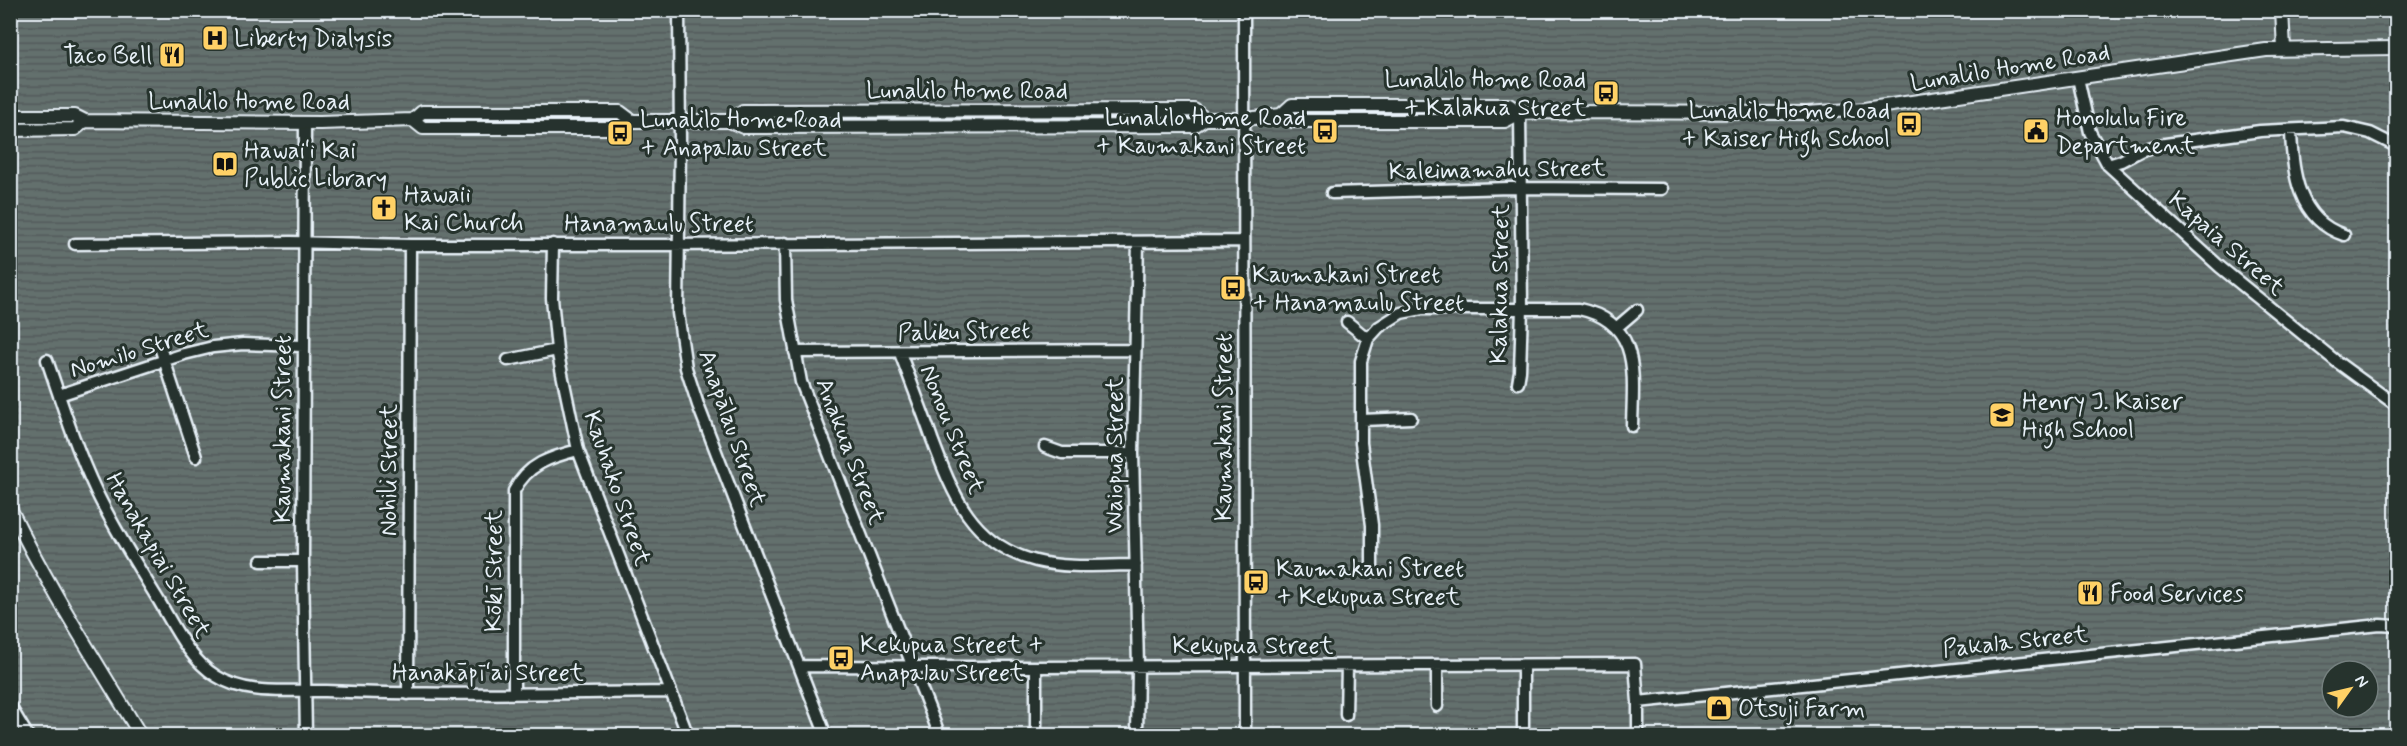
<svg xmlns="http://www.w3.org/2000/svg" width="2407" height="746" font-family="Mynerve,sans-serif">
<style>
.water{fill:url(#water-rules);stroke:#98a3a5;stroke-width:1.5;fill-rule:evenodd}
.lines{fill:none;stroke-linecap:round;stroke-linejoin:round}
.minor-casing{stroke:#e8f1f8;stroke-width:15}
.major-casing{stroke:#e8f1f8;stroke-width:16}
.minor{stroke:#26332d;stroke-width:10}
.major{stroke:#26332d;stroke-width:12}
.labels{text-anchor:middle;stroke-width:6;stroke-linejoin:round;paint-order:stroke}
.poi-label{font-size:24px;fill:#e8f1f8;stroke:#26332d;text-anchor:start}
.street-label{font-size:24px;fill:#e8f1f8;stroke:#26332d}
</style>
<defs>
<pattern id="water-rules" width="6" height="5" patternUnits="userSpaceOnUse" patternTransform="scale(1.5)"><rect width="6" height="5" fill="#636f6d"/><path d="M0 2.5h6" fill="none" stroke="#535a5a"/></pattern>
</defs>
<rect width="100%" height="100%" fill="#26332d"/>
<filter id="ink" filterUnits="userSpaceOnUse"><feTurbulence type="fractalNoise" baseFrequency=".0167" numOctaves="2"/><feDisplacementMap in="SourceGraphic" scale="12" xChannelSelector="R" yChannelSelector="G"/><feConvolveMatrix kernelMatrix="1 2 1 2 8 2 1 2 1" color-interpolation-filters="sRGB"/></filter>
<g filter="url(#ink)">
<!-- water -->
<path class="water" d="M 10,11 L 2396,11 L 2396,735 L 11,735 ZM 2332,671 L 2368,671 L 2368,707 L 2332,707 Z"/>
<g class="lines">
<defs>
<path id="minor" d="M 679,10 L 680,143 L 678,313 L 686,368 L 698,405 L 826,736
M 1244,10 L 1245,736
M 2078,78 L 2090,132 L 2108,165 L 2220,267 L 2337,362 L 2396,405
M 305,123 L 303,561 L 306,736
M 2291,130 C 2292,172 2298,220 2344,235
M 2108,165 L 2121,161 L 2140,151 L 2158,145 L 2260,131 L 2344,127 L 2370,133 L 2396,146
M 1332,193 L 1510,188 L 1662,189
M 785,243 L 786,300 L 801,382 L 940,736
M 75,244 L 291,242 L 410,245 L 667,245 L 1243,241
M 553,244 L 552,298 L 557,350 L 578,450 L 688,736
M 1347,322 L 1368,339
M 1616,328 L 1637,310
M 158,341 L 196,457
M 795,352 L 1135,350
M 900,353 C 911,382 922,410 932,439 C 953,495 972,545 1036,561 C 1068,569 1104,565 1136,565
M 47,360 C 62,404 76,449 96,491 C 114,529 137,565 159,601 C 175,628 189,659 216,676 C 249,697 289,689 326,691 C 441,696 556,693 671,692
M 508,360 L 557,350
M 1518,383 L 1520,371 L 1522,308 L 1520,113
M 59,395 L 184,354 L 213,347 L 243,344 L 303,346
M 1362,420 L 1411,418
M 1045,447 L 1062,453 L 1133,453
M 261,561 L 303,561
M 1372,571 L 1372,525 L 1361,443 L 1361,361 L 1368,339 L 1379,327 L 1401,313 L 1422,309 L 1579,309 C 1642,322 1633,376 1632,426
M 800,666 L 1036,667 L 1635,664 L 1638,702 L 1638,736
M 514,693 L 514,491 C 527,464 551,457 578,450
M 408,694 L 410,245
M 1638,702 L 2380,625 L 2396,626
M 10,706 L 28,736
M 1437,706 L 1437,665
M 1346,715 L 1347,666
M 1036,736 L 1036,667
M 1137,736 L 1138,666 L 1133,453 L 1138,243
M 1523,736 L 1523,666"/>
<path id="major" d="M 2282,10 L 2284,49
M 1281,115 L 1293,121 L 1505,121 L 1520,113 L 1550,112 L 1807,113 L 1864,109 L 2266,50 L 2396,48
M 10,116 L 75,116 L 85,121 L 320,123 L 413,120 L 422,112 L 620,112 L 632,121
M 413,120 L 423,128 L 620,128 L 632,121 L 729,121 L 743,127 L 1194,126 L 1205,119 L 1245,119 L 1281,115 L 1292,105 L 1509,105 L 1520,113
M 729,121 L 743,111 L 1194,110 L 1205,119
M 10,130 L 75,129 L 85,121
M 10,508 C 48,587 96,661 141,736"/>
</defs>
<!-- minor casing -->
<use href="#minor" class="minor-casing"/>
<!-- major casing -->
<use href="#major" class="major-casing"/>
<!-- minor -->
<use href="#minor" class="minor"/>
<!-- major -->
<use href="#major" class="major"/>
</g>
</g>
<!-- icons -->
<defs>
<symbol id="hospital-square" viewBox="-11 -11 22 22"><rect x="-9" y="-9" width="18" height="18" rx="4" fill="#ffd166" stroke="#26332d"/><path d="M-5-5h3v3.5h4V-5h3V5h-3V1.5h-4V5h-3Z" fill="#111"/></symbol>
<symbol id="restaurant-square" viewBox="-11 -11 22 22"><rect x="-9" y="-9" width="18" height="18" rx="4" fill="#ffd166" stroke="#26332d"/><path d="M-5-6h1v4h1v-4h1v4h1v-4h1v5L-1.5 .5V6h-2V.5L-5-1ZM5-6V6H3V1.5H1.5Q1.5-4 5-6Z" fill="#111"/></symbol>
<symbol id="bus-square" viewBox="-11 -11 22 22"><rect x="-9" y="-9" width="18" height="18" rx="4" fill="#ffd166" stroke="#26332d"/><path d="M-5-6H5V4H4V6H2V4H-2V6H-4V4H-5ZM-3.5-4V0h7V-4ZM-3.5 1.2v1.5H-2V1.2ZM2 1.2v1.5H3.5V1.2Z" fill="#111"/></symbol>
<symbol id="civic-square" viewBox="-11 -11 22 22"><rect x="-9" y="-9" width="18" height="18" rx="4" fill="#ffd166" stroke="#26332d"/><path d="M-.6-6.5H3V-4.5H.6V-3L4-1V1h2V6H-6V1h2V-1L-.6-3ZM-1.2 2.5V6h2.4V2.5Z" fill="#111"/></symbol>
<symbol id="library-square" viewBox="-11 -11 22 22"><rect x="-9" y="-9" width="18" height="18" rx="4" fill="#ffd166" stroke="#26332d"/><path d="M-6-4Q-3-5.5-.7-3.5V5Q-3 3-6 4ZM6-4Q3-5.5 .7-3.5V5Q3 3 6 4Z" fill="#111"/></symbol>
<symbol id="church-square" viewBox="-11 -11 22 22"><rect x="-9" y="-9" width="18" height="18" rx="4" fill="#ffd166" stroke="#26332d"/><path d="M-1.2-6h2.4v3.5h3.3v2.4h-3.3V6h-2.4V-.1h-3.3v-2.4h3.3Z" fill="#111"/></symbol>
<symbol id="school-square" viewBox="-11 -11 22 22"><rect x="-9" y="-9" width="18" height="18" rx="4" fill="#ffd166" stroke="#26332d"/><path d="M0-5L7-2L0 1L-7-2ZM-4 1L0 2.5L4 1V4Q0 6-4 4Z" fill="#111"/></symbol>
<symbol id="shop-square" viewBox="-11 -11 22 22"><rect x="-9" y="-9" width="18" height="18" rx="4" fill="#ffd166" stroke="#26332d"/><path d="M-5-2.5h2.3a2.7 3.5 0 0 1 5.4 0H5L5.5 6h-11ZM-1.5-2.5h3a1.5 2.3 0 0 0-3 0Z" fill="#111"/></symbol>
</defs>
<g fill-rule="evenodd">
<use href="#hospital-square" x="200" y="23" width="30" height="30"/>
<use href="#restaurant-square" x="157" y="40" width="30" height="30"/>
<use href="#bus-square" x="1591" y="78" width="30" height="30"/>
<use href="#bus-square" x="1894" y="109" width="30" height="30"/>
<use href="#bus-square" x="1310" y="116" width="30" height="30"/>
<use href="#civic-square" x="2021" y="116" width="30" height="30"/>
<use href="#bus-square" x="605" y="118" width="30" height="30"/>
<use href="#library-square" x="210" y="149" width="30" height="30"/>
<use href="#church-square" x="369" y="193" width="30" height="30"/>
<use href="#bus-square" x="1218" y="273" width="30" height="30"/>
<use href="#school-square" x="1987" y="400" width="30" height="30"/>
<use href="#bus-square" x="1241" y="567" width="30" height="30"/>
<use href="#restaurant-square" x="2075" y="578" width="30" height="30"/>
<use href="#bus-square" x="826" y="643" width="30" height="30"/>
<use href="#shop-square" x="1704" y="693" width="30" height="30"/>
</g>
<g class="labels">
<!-- poi labels -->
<g class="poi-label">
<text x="234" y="46">Liberty Dialysis</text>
<text x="152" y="63" text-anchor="end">Taco Bell</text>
<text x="1586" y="87" text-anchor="end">Lunalilo Home Road<tspan x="1586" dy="28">+ Kalakua Street</tspan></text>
<text x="1890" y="118" text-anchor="end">Lunalilo Home Road<tspan x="1890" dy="28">+ Kaiser High School</tspan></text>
<text x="1306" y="125" text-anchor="end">Lunalilo Home Road<tspan x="1306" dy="28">+ Kaumakani Street</tspan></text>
<text x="2056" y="125">Honolulu Fire<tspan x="2056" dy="28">Department</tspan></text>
<text x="640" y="127">Lunalilo Home Road<tspan x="640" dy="28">+ Anapalau Street</tspan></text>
<text x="244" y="158">Hawaiʻi Kai<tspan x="244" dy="28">Public Library</tspan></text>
<text x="404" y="202">Hawaii<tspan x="404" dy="28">Kai Church</tspan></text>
<text x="1252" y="282">Kaumakani Street<tspan x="1252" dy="28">+ Hanamaulu Street</tspan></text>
<text x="2022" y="409">Henry J. Kaiser<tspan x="2022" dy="28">High School</tspan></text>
<text x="1276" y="576">Kaumakani Street<tspan x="1276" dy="28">+ Kekupua Street</tspan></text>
<text x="2110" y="601">Food Services</text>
<text x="860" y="652">Kekupua Street +<tspan x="860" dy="28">Anapalau Street</tspan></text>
<text x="1738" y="716">Otsuji Farm</text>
</g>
<!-- street labels -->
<g class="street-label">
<text transform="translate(2010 67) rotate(-9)" y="8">Lunalilo Home Road</text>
<text x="967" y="98">Lunalilo Home Road</text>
<text x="249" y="109">Lunalilo Home Road</text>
<text transform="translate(1497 169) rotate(-1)" y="8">Kaleimamahu Street</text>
<text x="659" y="231">Hanamaulu Street</text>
<text transform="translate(2227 243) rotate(41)" y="8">Kapaia Street</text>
<text transform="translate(1499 284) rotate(-89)" y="8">Kalakua Street</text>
<text transform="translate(964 331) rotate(-1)" y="8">Paliku Street</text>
<text transform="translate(139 349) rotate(-17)" y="8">Nomilo Street</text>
<text transform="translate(1223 427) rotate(-90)" y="8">Kaumakani Street</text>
<text transform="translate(733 428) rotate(71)" y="8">Anapālau Street</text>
<text transform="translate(282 429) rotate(-90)" y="8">Kaumakani Street</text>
<text transform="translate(953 429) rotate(68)" y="8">Nonou Street</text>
<text transform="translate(851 451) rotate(69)" y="8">Anakua Street</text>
<text transform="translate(1114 455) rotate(-90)" y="8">Waiopua Street</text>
<text transform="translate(388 470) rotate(-90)" y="8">Nohili Street</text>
<text transform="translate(618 488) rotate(71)" y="8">Kauhako Street</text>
<text transform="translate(159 555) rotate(60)" y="8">Hanakapiai Street</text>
<text transform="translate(493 571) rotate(-90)" y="8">Kōkī Street</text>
<text transform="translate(2015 641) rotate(-6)" y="8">Pakala Street</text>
<text x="1253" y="653">Kekupua Street</text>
<text x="488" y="680">Hanakāpī‘ai Street</text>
</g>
</g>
<!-- margin -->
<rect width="2407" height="746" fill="none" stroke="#26332d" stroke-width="36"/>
<rect x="18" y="18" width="2371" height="710" fill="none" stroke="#e8f1f8" stroke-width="2" filter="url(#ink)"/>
<!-- north arrow -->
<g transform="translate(2350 689) rotate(56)"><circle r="28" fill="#26332d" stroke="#747f7e" stroke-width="1.5"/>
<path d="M0-4.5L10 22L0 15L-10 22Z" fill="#ffd166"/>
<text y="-9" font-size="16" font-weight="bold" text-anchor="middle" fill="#e8f1f8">N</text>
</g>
</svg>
